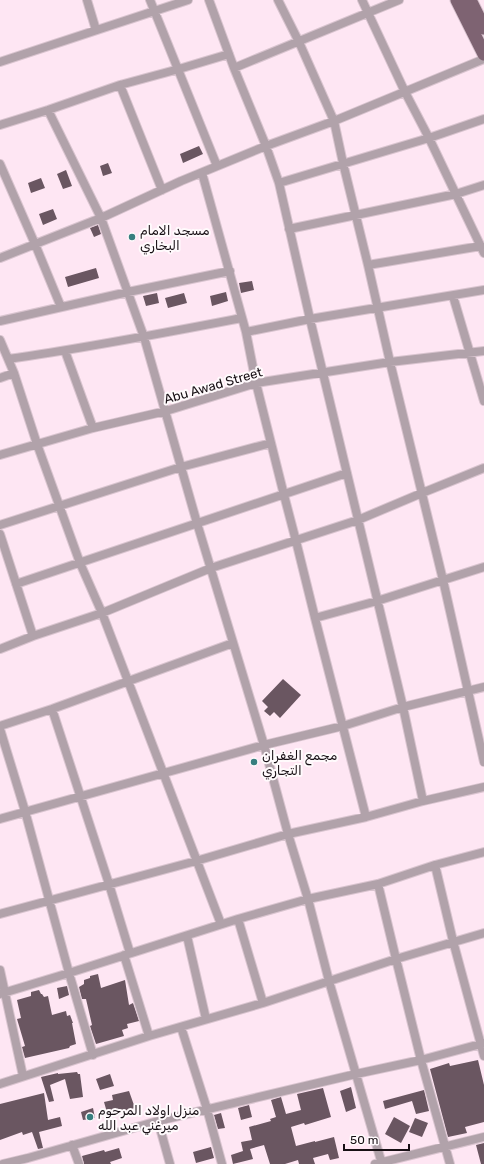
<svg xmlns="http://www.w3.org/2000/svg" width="484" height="1164" font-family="Rubik,Cairo,sans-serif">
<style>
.building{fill:#6a5661}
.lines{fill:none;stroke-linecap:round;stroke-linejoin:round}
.minor-casing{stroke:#d9c4cf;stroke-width:10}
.primary-casing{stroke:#d9c4cf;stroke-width:15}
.minor{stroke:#b1a2aa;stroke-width:8}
.primary{stroke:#7e6372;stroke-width:13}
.poi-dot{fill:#377f7f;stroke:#fffafc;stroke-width:1.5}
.labels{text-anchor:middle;stroke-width:4;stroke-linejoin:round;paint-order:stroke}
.poi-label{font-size:13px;fill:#170f14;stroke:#fffafc;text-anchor:start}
.street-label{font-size:13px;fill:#170f14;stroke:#fffafc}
</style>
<rect width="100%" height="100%" fill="#fee6f3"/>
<!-- building -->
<path class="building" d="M 199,146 L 203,154 L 183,163 L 180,154 Z
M 108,163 L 112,173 L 103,176 L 100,166 Z
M 66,170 L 72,186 L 63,189 L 57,174 Z
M 41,178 L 45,188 L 31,193 L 28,183 Z
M 53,209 L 57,219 L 43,225 L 39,214 Z
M 98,225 L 101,234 L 94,237 L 90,228 Z
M 96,268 L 99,278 L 68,287 L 65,277 Z
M 252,281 L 254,290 L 241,293 L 239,283 Z
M 226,292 L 228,301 L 212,306 L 210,296 Z
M 157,293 L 159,303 L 146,306 L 143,296 Z
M 184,293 L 187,303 L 168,308 L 165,298 Z
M 283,679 L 301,695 L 280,718 L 274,712 L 270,716 L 264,711 L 268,707 L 262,701 Z
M 98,974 L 101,988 L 125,980 L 129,1005 L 133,1003 L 139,1021 L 127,1024 L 128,1028 L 122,1030 L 124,1036 L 96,1044 L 90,1026 L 92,1025 L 86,999 L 82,999 L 79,987 L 84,984 L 84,980 L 90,978 L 90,976 Z
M 67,986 L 69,995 L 59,999 L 57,988 Z
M 39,990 L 41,994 L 42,994 L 44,997 L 48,996 L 52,1015 L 66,1011 L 67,1016 L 70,1015 L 73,1023 L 72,1023 L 76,1044 L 70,1046 L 69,1048 L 25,1058 L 22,1047 L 25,1046 L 17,1019 L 21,1018 L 17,1000 L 31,996 L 31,992 Z
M 478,1060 L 484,1085 L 484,1122 L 465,1127 L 467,1133 L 448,1137 L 430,1069 L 449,1063 L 450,1066 Z
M 77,1072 L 78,1074 L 80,1074 L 83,1097 L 70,1099 L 65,1079 L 50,1085 L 54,1101 L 49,1102 L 41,1077 L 58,1073 L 58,1074 Z
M 110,1074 L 114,1086 L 100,1090 L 96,1079 Z
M 351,1087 L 356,1108 L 346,1112 L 340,1091 Z
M 323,1088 L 331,1117 L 305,1125 L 304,1123 L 291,1127 L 296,1146 L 315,1141 L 315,1142 L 334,1137 L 339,1158 L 330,1160 L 328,1154 L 313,1158 L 315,1164 L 299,1164 L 298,1160 L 285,1164 L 270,1164 L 264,1145 L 250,1149 L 253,1159 L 233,1164 L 231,1155 L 243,1151 L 241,1142 L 252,1140 L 249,1127 L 271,1121 L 270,1119 L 276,1117 L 271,1100 L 281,1097 L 286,1114 L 301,1110 L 297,1094 Z
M 424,1090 L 429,1111 L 416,1114 L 412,1101 L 385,1109 L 383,1101 Z
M 129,1091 L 135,1108 L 108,1116 L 104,1102 L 113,1100 L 112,1095 Z
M 44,1093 L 48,1120 L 60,1117 L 62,1126 L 39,1132 L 43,1148 L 38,1149 L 32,1132 L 23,1135 L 22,1132 L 0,1140 L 0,1104 Z
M 249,1105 L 252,1117 L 241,1120 L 238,1108 Z
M 93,1108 L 95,1118 L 83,1120 L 81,1112 Z
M 221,1113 L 225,1128 L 218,1129 L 214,1115 Z
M 394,1117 L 410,1126 L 401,1143 L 385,1134 Z
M 415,1118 L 428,1123 L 422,1137 L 409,1132 Z
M 484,1143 L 484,1164 L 481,1164 L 476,1145 Z
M 211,1147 L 214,1158 L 196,1163 L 193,1152 Z
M 119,1148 L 122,1158 L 110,1162 L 111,1164 L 84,1164 L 82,1156 L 104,1150 L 105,1152 Z"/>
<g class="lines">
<defs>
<path id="minor" d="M 87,0 L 96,30
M 150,0 L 217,166
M 209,0 L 234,68 L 266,146 L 279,183 L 310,319 L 403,707 L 423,801
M 278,0 L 299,42 L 334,121 L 343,163 L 368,265 L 390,362 L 443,580 L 484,762
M 362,0 L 405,92 L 429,138 L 484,253
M 0,62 L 188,0
M 234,68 L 399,0
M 120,85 L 162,190
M 48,110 L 101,218 L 144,337 L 197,523 L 264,745 L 288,834 L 308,899 L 329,981 L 382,1164
M 0,125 L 48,110 L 120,85 L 179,69 L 229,54
M 0,164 L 35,244 L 61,307
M 202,173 L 246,332 L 256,383 L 284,495 L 296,541 L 315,618 L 366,817
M 279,183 L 429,138 L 484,119
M 289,229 L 456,194 L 484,185
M 0,258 L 101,218 L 181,181 L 266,146 L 334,121 L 484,59
M 368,265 L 481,246
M 453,296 L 484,401
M 0,321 L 128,292 L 230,271
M 246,332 L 310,319 L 484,290
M 0,340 L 14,373 L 37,444 L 80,563 L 102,613 L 221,924
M 65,351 L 93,428
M 8,359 C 87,348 164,333 242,318
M 0,378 L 14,373
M 0,455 L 93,428 L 166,411 L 256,383 L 390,362 L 484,351
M 0,525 L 181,467 L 271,443
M 0,534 L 33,636
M 16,584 L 347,473
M 315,618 L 377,601 L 484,567
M 0,649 L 33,636 L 102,613 L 211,568 L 358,520 L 422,493 L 484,468
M 52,709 L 109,884 L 130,953
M 0,726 L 52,709 L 233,643
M 0,729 L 25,811 L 69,973 L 93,1055
M 0,819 L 264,745 L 343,726 L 403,707 L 484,687
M 435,865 L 453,941 L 484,1056
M 378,884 L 396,959 L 421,1060 L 450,1164
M 0,914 L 196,861 L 288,834 L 366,817 L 423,801 L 484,787
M 238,919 L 263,1003
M 187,936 L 206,1019
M 124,955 L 149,1036
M 0,970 L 23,1076
M 0,994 L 69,973 L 238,919 L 308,899 L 378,884 L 435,865 L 484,852
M 181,1027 L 207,1109 L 222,1164
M 0,1084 L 149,1036 L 263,1003 L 396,959 L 484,933
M 158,1121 L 170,1164
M 72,1145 L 79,1164
M 3,1164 L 28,1158 L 158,1121 L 356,1074 L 421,1060 L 484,1043
M 375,1164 L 484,1137"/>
<path id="primary" d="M 457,0 L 484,54
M 470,0 L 484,28"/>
</defs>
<!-- minor casing -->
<use href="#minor" class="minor-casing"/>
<!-- primary casing -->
<use href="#primary" class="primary-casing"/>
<!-- minor -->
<use href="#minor" class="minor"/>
<!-- primary -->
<use href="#primary" class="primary"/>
</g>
<!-- markers -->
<g class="poi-dot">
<circle cx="132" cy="237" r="4"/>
<circle cx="254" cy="762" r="4"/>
<circle cx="90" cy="1117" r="4"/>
</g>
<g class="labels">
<!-- poi labels -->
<g class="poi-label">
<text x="140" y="235">مسجد الامام<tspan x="140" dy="15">البخاري</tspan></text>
<text x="262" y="760">مجمع الغفران<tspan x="262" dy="15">التجاري</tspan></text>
<text x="98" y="1115">منزل اولاد المرحوم<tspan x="98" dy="15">ميرغني عبد الله</tspan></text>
</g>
<!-- street labels -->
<g class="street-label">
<text transform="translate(213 385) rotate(-16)" y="5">Abu Awad Street</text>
</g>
</g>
<!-- scale -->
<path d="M344 1144v6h65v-6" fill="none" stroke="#170f14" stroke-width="2"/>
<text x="350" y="1144" font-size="12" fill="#170f14" stroke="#fffafc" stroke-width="3" paint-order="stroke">50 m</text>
</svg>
